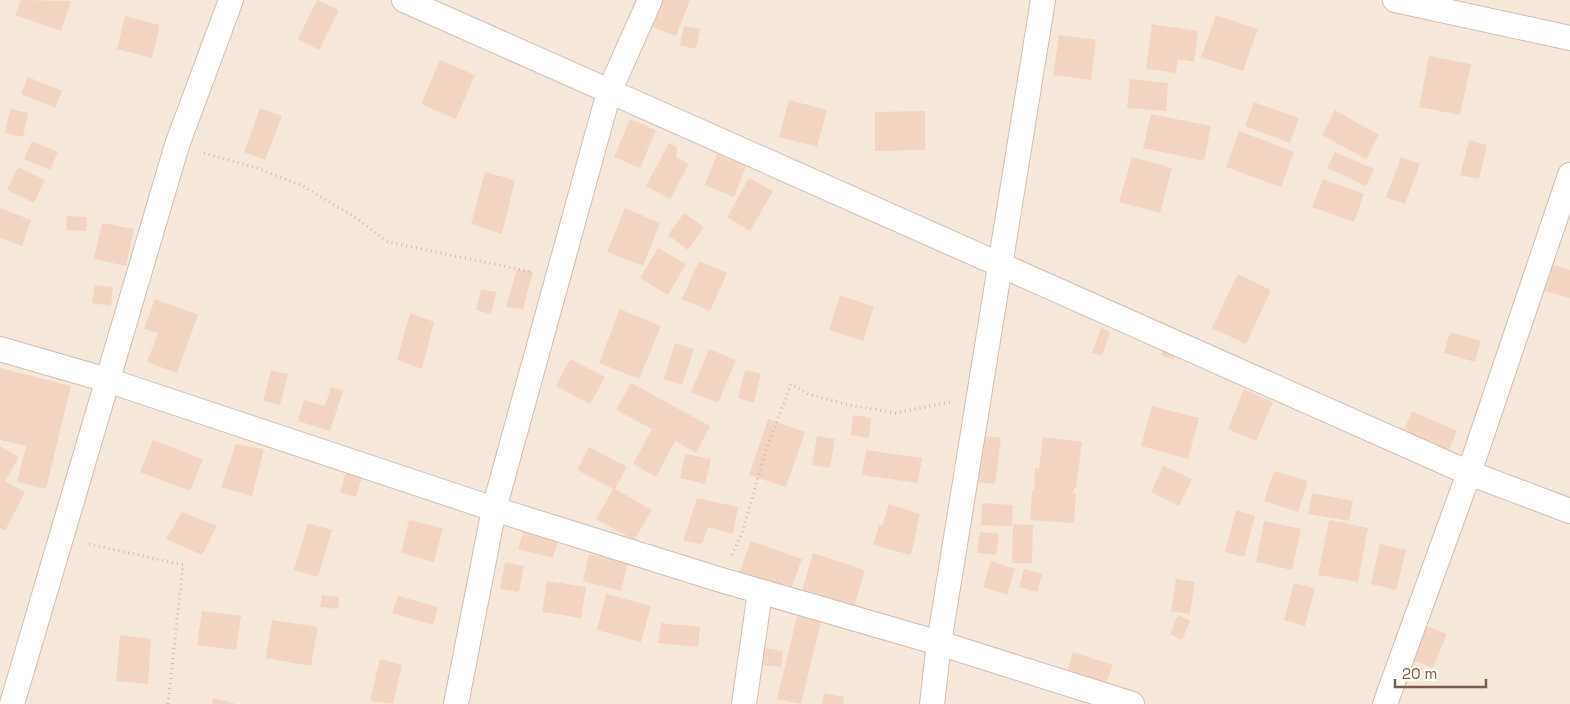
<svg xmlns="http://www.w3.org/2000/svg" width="1570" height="704" font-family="'Space Grotesk',sans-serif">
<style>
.residential{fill:#f5e8da}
.building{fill:#f3d5c3}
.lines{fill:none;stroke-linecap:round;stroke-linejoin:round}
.minor-casing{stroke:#d1beb0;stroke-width:26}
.path{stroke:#d9b8a5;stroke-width:3;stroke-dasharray:1 4;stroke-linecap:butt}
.minor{stroke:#fff;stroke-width:24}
</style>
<rect width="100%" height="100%" fill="#fdf6ec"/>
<!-- residential -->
<path class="residential" d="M 0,0 L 1570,0 L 1570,704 L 0,704 Z"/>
<!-- building -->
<path class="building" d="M 21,0 L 71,1 L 61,31 L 15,15 Z
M 317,0 L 339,10 L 319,50 L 298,39 Z
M 650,0 L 690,0 L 676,36 L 641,23 Z
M 1216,15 L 1258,29 L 1243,71 L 1201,57 Z
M 125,16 L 160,25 L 152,58 L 117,49 Z
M 1152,24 L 1198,31 L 1194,62 L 1178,59 L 1176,73 L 1146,69 Z
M 684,26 L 700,29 L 696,49 L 680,45 Z
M 1059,35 L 1096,40 L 1091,80 L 1053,75 Z
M 1429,56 L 1471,64 L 1460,115 L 1419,107 Z
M 440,60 L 475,75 L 456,119 L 421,104 Z
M 28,77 L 62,91 L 55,108 L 21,94 Z
M 1130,79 L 1168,83 L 1166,111 L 1127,108 Z
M 789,100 L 827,110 L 817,147 L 779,137 Z
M 1254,102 L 1299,118 L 1290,143 L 1245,126 Z
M 260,108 L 282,116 L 265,160 L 244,152 Z
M 10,109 L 28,113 L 23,137 L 5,133 Z
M 1335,110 L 1379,135 L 1366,159 L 1322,135 Z
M 925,111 L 925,150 L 875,151 L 875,112 Z
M 1151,114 L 1211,126 L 1204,161 L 1143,148 Z
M 630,119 L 656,130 L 640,168 L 614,157 Z
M 1239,131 L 1294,152 L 1281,187 L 1226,167 Z
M 1469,140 L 1487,145 L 1479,179 L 1460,175 Z
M 32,141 L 58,152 L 50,170 L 24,159 Z
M 669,143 L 677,147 L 676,157 L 689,164 L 670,199 L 646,186 Z
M 1335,152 L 1374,169 L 1366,186 L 1327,168 Z
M 717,154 L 746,166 L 734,197 L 705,185 Z
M 1132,157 L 1172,168 L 1160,213 L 1119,202 Z
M 1401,157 L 1420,164 L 1405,204 L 1386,197 Z
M 18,167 L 45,180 L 34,203 L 7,190 Z
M 485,172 L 515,180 L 502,234 L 471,224 Z
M 749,178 L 773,191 L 750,231 L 727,217 Z
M 1323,179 L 1364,194 L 1354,222 L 1312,207 Z
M 0,208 L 31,220 L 22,246 L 0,238 Z
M 625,208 L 660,223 L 643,266 L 607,252 Z
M 684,213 L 704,227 L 688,250 L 668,235 Z
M 67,216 L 87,217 L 86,231 L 66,230 Z
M 102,223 L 134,229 L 126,266 L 94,259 Z
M 658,248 L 686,264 L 668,295 L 640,278 Z
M 699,261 L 727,273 L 710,311 L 682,299 Z
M 1553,265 L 1570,270 L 1570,298 L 1545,291 Z
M 517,269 L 533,272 L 523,309 L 506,307 Z
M 1238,274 L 1271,290 L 1246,344 L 1212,328 Z
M 95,285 L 113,287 L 111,306 L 92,303 Z
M 481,289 L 496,292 L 491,314 L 476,310 Z
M 840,295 L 874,307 L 863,341 L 829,330 Z
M 155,299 L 198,315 L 177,373 L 147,362 L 158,333 L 144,329 Z
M 620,309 L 661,326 L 639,379 L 599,363 Z
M 410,313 L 434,322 L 422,369 L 397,360 Z
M 1101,328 L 1110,332 L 1102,356 L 1092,353 Z
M 1450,332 L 1481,341 L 1475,362 L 1444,353 Z
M 1167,340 L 1180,346 L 1174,360 L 1161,355 Z
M 675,343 L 694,349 L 682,385 L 664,379 Z
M 709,349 L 736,360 L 718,403 L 691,392 Z
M 570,359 L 605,377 L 590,404 L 556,386 Z
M 0,368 L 71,386 L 46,489 L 17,482 L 26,446 L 0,440 Z
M 271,370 L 288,374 L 280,405 L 263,401 Z
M 745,370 L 761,374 L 754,403 L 738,398 Z
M 631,383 L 710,426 L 696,453 L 675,441 L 656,477 L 633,464 L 652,429 L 616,410 Z
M 331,387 L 343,391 L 330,431 L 298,421 L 304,400 L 325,406 Z
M 1244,389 L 1273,402 L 1256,441 L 1228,429 Z
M 1152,406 L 1199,418 L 1188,459 L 1141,446 Z
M 1412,411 L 1457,431 L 1449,450 L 1404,430 Z
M 853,415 L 871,418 L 869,438 L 851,435 Z
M 768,419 L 805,432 L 786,487 L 749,475 Z
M 817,436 L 835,439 L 830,468 L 812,465 Z
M 983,436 L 1001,438 L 995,484 L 978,482 Z
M 1043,437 L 1082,442 L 1076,488 L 1074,488 L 1073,494 L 1076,494 L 1074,523 L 1030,520 L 1032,491 L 1034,491 L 1035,468 L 1039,469 Z
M 153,440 L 203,459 L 190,491 L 140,472 Z
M 236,444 L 264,449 L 252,496 L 221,487 Z
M 0,446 L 19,457 L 5,481 L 25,492 L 5,531 L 0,528 Z
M 589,447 L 627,467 L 615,489 L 652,510 L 634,540 L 596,519 L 613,489 L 577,470 Z
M 866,450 L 922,458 L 918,483 L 862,475 Z
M 685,454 L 711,459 L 705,484 L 680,478 Z
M 1163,466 L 1192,479 L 1179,506 L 1151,492 Z
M 1274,471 L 1308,481 L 1298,512 L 1264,501 Z
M 346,472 L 362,477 L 356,497 L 340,492 Z
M 1312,493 L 1353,501 L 1349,521 L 1308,514 Z
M 697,498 L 738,507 L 733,534 L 708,527 L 702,544 L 683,541 Z
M 982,503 L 1013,505 L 1012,526 L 981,525 Z
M 889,504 L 920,514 L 911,555 L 873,545 L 879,525 L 882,526 Z
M 1236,510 L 1255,516 L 1244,557 L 1225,552 Z
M 182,512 L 217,526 L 202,555 L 166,539 Z
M 409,520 L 443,528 L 434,562 L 401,553 Z
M 1329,520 L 1368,528 L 1358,582 L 1318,575 Z
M 1264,521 L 1301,529 L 1292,570 L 1256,562 Z
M 308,523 L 332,530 L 318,577 L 294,570 Z
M 1013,524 L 1033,525 L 1032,563 L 1012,563 Z
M 525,525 L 560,535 L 553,558 L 518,549 Z
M 980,532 L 999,534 L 996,555 L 977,553 Z
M 751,541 L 802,559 L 790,591 L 739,573 Z
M 1380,544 L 1406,550 L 1396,590 L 1371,584 Z
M 813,553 L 865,570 L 854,607 L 802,591 Z
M 589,554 L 628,563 L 621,591 L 583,581 Z
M 991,561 L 1015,569 L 1007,595 L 983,587 Z
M 505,562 L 524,566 L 519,592 L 500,589 Z
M 1024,569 L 1042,574 L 1037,592 L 1019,587 Z
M 1176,579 L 1195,582 L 1190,614 L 1171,611 Z
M 547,581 L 586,587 L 581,618 L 542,612 Z
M 1294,583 L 1315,588 L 1305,626 L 1284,620 Z
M 606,594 L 651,606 L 641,642 L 597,630 Z
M 322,595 L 339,597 L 338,609 L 320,607 Z
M 398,596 L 438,607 L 433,625 L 392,613 Z
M 202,611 L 241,616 L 236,650 L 197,645 Z
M 1178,615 L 1190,621 L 1182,640 L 1170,634 Z
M 797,616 L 821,622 L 801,704 L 777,699 Z
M 272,620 L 318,627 L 311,666 L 266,658 Z
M 1417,622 L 1447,634 L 1433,668 L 1402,656 Z
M 661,623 L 700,627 L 698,647 L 658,643 Z
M 120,635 L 151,639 L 148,684 L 116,681 Z
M 758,647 L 783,651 L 781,667 L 756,664 Z
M 1073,652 L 1113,665 L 1106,684 L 1067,672 Z
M 380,659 L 402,665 L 393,704 L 370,701 Z
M 824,693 L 844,697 L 843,704 L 822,704 Z
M 213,698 L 234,703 L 234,704 L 212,704 Z"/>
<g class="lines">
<defs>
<path id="minor" d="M 404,0 L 1469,473 L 1570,511
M 1395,0 L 1570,38
M 0,349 L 107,380 L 494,509 L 721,580 L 939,643 L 1132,704
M 12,704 L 177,145 L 231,0
M 456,704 L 494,509 L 609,92 L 650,0
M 744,704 L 760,592
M 932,704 L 939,643 L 1043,0
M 1385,704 L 1469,473 L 1570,175"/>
</defs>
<!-- minor casing -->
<use href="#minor" class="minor-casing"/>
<!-- path -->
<path class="path" d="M 204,153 L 254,167 L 303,186 L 353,216 L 388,242 L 532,272
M 89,544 L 183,565 L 168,704
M 732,555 L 742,533 L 766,450 L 791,384 L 808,394 L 849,405 L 896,413 L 950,402"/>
<!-- minor -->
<use href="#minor" class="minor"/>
</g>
<!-- scale -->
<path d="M1395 679v8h91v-8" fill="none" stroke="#7a5c4d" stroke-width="2.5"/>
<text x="1402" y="679" font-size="15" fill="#7a5c4d" stroke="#fffaf3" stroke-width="4" paint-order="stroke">20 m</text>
</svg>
